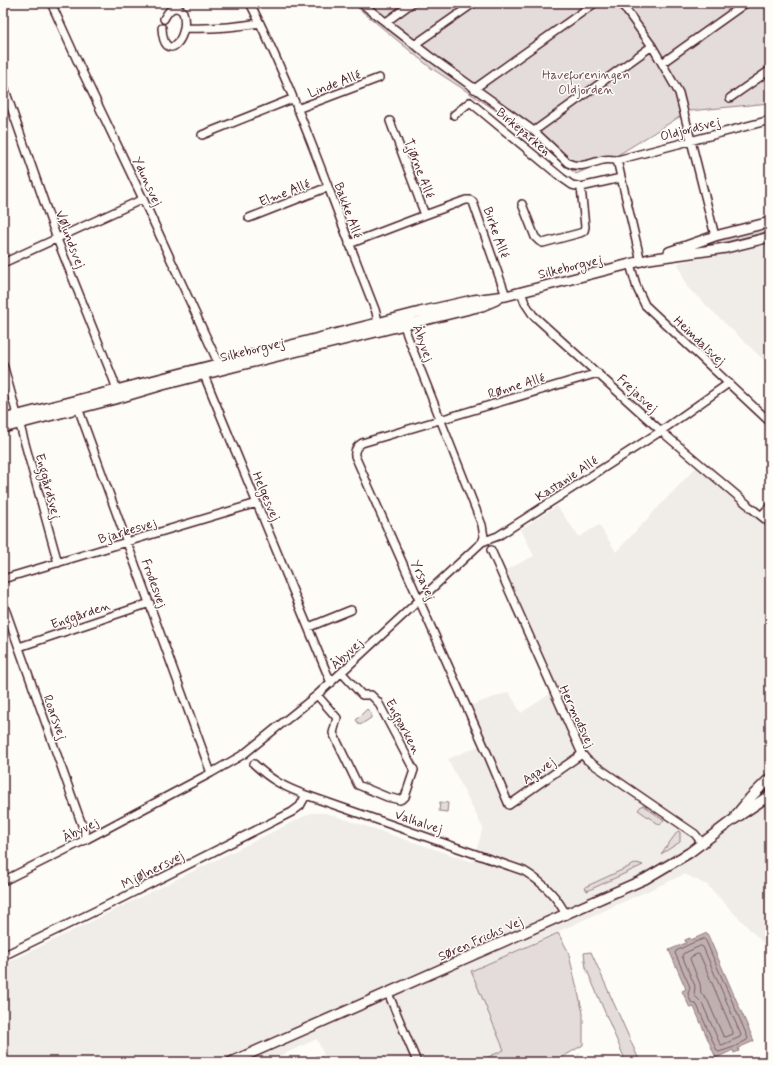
<svg xmlns="http://www.w3.org/2000/svg" width="773" height="1065" font-family="Mynerve,sans-serif">
<style>
.built{fill:#f0ece8}
.green{fill:#e3dcda;stroke:#967e82}
.water{fill:#c0b1b1;stroke:#91777b}
.lines{fill:none;stroke-linecap:round;stroke-linejoin:round}
.shore{stroke:#795961;stroke-width:1}
.minor-casing{stroke:#4a1f2b;stroke-width:10}
.tertiary-casing{stroke:#4a1f2b;stroke-width:12}
.minor{stroke:#fdfcf7;stroke-width:7}
.tertiary{stroke:#fdfcf7;stroke-width:9}
.labels{text-anchor:middle;stroke-width:3;stroke-linejoin:round;paint-order:stroke}
.park-label{font-size:13px;fill:#704e57;stroke:#fdfcf7}
.street-label{font-size:13px;fill:#4a1f2b;stroke:#fdfcf7}
</style>
<rect width="100%" height="100%" fill="#fdfcf7"/>
<filter id="ink" filterUnits="userSpaceOnUse"><feTurbulence type="fractalNoise" baseFrequency=".025" numOctaves="2"/><feDisplacementMap in="SourceGraphic" scale="8" xChannelSelector="R" yChannelSelector="G"/><feConvolveMatrix kernelMatrix="1 2 1 2 8 2 1 2 1" color-interpolation-filters="sRGB"/></filter>
<g filter="url(#ink)">
<!-- built -->
<path class="built" d="M 770,243 L 770,366 L 687,287 L 678,263 Z
M 703,460 L 762,509 L 770,500 L 770,950 L 707,885 L 685,874 L 471,971 L 504,1050 L 477,1062 L 327,1062 L 317,1039 L 266,1062 L 3,1062 L 3,965 L 311,813 L 326,813 L 473,862 L 483,828 L 448,759 L 479,746 L 463,708 L 509,692 L 521,713 L 550,694 L 496,575 L 534,556 L 521,529 L 557,506 L 579,537 L 599,525 L 616,552 Z
M 580,1053 L 580,1062 L 565,1062 Z"/>
<!-- green -->
<path class="green" d="M 352,3 L 770,3 L 770,103 L 689,111 L 613,158 L 576,174 L 500,113 L 431,68 Z
M 770,227 L 770,231 L 726,242 L 701,246 L 701,245 Z
M 367,709 L 371,713 L 371,718 L 360,725 L 356,720 Z
M 440,802 L 448,803 L 447,812 L 439,811 Z
M 642,805 L 664,820 L 660,825 L 638,810 Z
M 678,831 L 680,832 L 680,842 L 661,854 Z
M 637,863 L 643,865 L 587,891 L 585,887 Z
M 558,933 L 568,951 L 583,1013 L 583,1045 L 554,1062 L 477,1062 L 504,1050 L 471,971 Z
M 591,952 L 640,1062 L 626,1062 L 621,1050 L 586,968 L 584,953 Z"/>
<!-- water -->
<path class="water" d="M 707,933 L 754,1041 L 738,1048 L 739,1051 L 734,1053 L 733,1050 L 716,1058 L 694,1007 L 690,1008 L 682,991 L 686,989 L 669,950 L 686,943 L 685,940 L 690,938 L 691,940 Z"/>
<g class="lines">
<!-- shore -->
<path class="shore" d="M 704,939 L 706,941 L 748,1038 L 747,1040 L 734,1047 L 719,1052 L 717,1051 L 697,1005 L 691,1002 L 688,994 L 690,987 L 675,953 L 676,951 L 690,944 Z
M 701,946 L 703,947 L 741,1035 L 740,1037 L 722,1045 L 720,1044 L 702,1003 L 694,995 L 695,986 L 682,956 L 683,954 Z
M 698,954 L 700,955 L 733,1032 L 733,1034 L 726,1037 L 723,1036 L 708,1001 L 701,993 L 700,984 L 690,959 L 691,957 Z"/>
<defs>
<path id="minor" d="M 51,3 L 81,69 L 143,199 L 220,367
M 250,3 C 300,102 335,209 376,312 L 379,328
M 361,3 L 428,55 L 534,131 L 568,163 C 579,169 591,163 603,160 C 608,159 612,160 617,160 L 770,120
M 621,3 L 652,46 L 679,93 L 715,236
M 3,4 L 5,3
M 386,22 L 412,3
M 162,28 C 164,67 191,38 183,12 C 174,3 168,11 164,19
M 185,28 C 211,29 235,27 260,23
M 414,45 L 474,3
M 662,63 L 746,3
M 4,87 L 57,239 L 114,381 L 118,394
M 474,89 L 595,3
M 730,98 L 770,70
M 297,109 L 379,78
M 454,115 L 470,102 L 562,178 L 572,185 L 581,187 L 621,178
M 534,131 L 652,46
M 202,135 L 292,99
M 617,160 L 641,262
M 522,204 L 535,237 L 539,241 L 543,243 L 580,233 L 584,231 L 585,227 L 581,187
M 425,215 L 466,200 L 470,200 L 473,202 L 506,296
M 249,218 L 328,187
M 349,244 L 425,215 L 390,121
M 3,263 L 143,199
M 630,264 L 637,288 L 645,305 L 770,422
M 521,292 L 525,303 L 533,315 L 661,431 L 747,504
M 3,364 L 58,563
M 204,375 L 331,683
M 77,405 L 211,773
M 750,507 L 770,523
M 761,516 L 770,506
M 482,542 L 498,536 L 661,431 L 729,383
M 491,550 L 582,754 L 587,760 L 695,834 L 703,844
M 3,579 L 257,503
M 3,603 L 87,839
M 309,627 L 351,610
M 19,647 L 150,603
M 317,695 L 337,718 L 333,733 L 358,785 L 387,797 L 400,800 L 405,797 L 414,770 L 378,702 L 371,695 L 362,695 L 342,673
M 582,754 L 509,805 L 488,755 L 355,456 C 354,450 357,446 362,443 L 598,373
M 254,764 C 271,780 284,787 306,795 L 524,871 C 542,882 557,896 566,915
M 3,881 L 87,839 L 211,773 L 244,754 L 317,695 L 482,542 L 484,537 L 482,525 L 407,335 L 403,321
M 3,956 L 122,898 L 292,812 L 300,806 L 306,795
M 388,993 L 417,1062
M 318,1061 L 318,1062"/>
<path id="tertiary" d="M 669,252 L 715,236 L 770,222
M 3,419 L 420,312 L 473,300 L 506,296 L 649,259 L 726,248 L 770,237
M 3,428 L 119,398 L 163,385 L 237,366 L 482,306 L 496,300
M 736,815 L 750,798 L 770,778
M 231,1062 L 645,879 L 689,853 L 730,822 L 770,795"/>
</defs>
<!-- minor casing -->
<use href="#minor" class="minor-casing"/>
<!-- tertiary casing -->
<use href="#tertiary" class="tertiary-casing"/>
<!-- minor -->
<use href="#minor" class="minor"/>
<!-- tertiary -->
<use href="#tertiary" class="tertiary"/>
</g>
</g>
<g class="labels">
<!-- park labels -->
<g class="park-label">
<text x="586" y="79">Haveforeningen<tspan x="586" dy="15">Oldjorden</tspan></text>
</g>
<!-- street labels -->
<g class="street-label">
<text transform="translate(334 83) rotate(-21)" y="5">Linde Allé</text>
<text transform="translate(690 128) rotate(-15)" y="5">Oldjordsvej</text>
<text transform="translate(524 131) rotate(40)" y="5">Birkeparken</text>
<text transform="translate(420 168) rotate(69)" y="5">Tjørne Allé</text>
<text transform="translate(148 181) rotate(65)" y="5">Ydunsvej</text>
<text transform="translate(284 192) rotate(-21)" y="5">Elme Allé</text>
<text transform="translate(349 210) rotate(70)" y="5">Bakke Allé</text>
<text transform="translate(497 232) rotate(70)" y="5">Birke Allé</text>
<text transform="translate(71 239) rotate(69)" y="5">Vølundsvej</text>
<text transform="translate(570 266) rotate(-14)" y="5">Silkeborgvej</text>
<text transform="translate(700 340) rotate(43)" y="5">Heimdalsvej</text>
<text transform="translate(424 343) rotate(70)" y="5">Åbyvej</text>
<text transform="translate(252 349) rotate(-14)" y="5">Silkeborgvej</text>
<text transform="translate(516 385) rotate(-17)" y="5">Rønne Allé</text>
<text transform="translate(638 393) rotate(43)" y="5">Frejasvej</text>
<text transform="translate(566 478) rotate(-33)" y="5">Kastanie Allé</text>
<text transform="translate(49 486) rotate(75)" y="5">Enggårdsvej</text>
<text transform="translate(267 496) rotate(67)" y="5">Helgesvej</text>
<text transform="translate(127 530) rotate(-17)" y="5">Bjarkesvej</text>
<text transform="translate(424 580) rotate(66)" y="5">Yrsavej</text>
<text transform="translate(155 583) rotate(70)" y="5">Frodesvej</text>
<text transform="translate(80 614) rotate(-19)" y="5">Enggården</text>
<text transform="translate(346 653) rotate(-43)" y="5">Åbyvej</text>
<text transform="translate(578 716) rotate(65)" y="5">Hermodsvej</text>
<text transform="translate(56 717) rotate(70)" y="5">Roarsvej</text>
<text transform="translate(404 726) rotate(62)" y="5">Engparken</text>
<text transform="translate(538 770) rotate(-35)" y="5">Agavej</text>
<text transform="translate(419 821) rotate(19)" y="5">Valhalvej</text>
<text transform="translate(80 829) rotate(-27)" y="5">Åbyvej</text>
<text transform="translate(152 869) rotate(-27)" y="5">Mjølnersvej</text>
<text transform="translate(480 938) rotate(-24)" y="5">Søren Frichs Vej</text>
</g>
</g>
<!-- margin -->
<rect width="773" height="1065" fill="none" stroke="#fdfcf7" stroke-width="16"/>
<rect x="8" y="8" width="757" height="1049" fill="none" stroke="#4a1f2b" stroke-width="1.5" filter="url(#ink)"/>
</svg>
